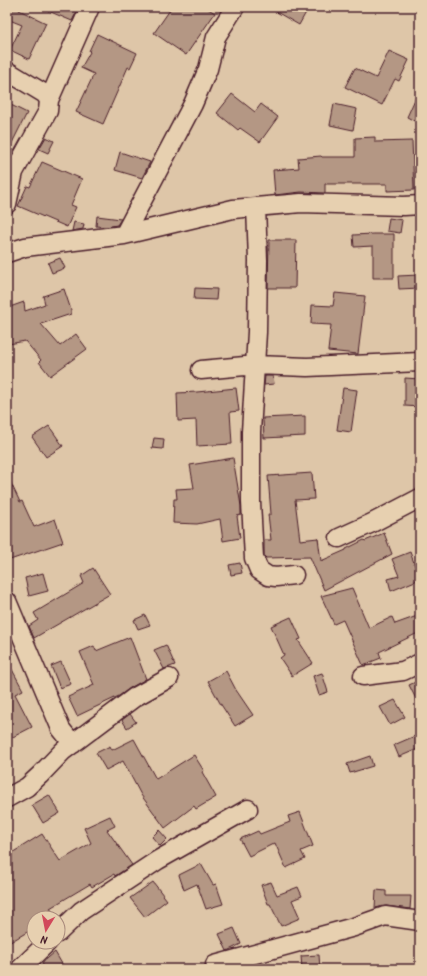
<svg xmlns="http://www.w3.org/2000/svg" width="427" height="976" font-family="Kalam,sans-serif">
<style>
.building{fill:#b49784;stroke:#4a1f2b}
.lines{fill:none;stroke-linecap:round;stroke-linejoin:round}
.minor-casing{stroke:#4a1f2b;stroke-width:21}
.minor{stroke:#e7d0b0;stroke-width:18}
</style>
<rect width="100%" height="100%" fill="#dec6a8"/>
<filter id="ink" filterUnits="userSpaceOnUse"><feTurbulence type="fractalNoise" baseFrequency=".025" numOctaves="2"/><feDisplacementMap in="SourceGraphic" scale="8" xChannelSelector="R" yChannelSelector="G"/><feConvolveMatrix kernelMatrix="1 2 1 2 8 2 1 2 1" color-interpolation-filters="sRGB"/></filter>
<g filter="url(#ink)">
<!-- building -->
<path class="building" d="M 7,7 L 20,7 L 19,10 L 46,23 L 29,59 L 10,50 L 22,25 L 7,19 Z
M 39,7 L 79,7 L 72,21 Z
M 172,7 L 205,7 L 215,13 L 186,55 L 154,33 Z
M 268,7 L 309,7 L 299,25 Z
M 97,34 L 137,53 L 130,68 L 128,67 L 103,124 L 76,112 L 94,74 L 81,68 L 90,52 L 89,51 Z
M 389,51 L 409,60 L 399,81 L 395,79 L 382,105 L 345,87 L 355,68 L 376,78 Z
M 420,88 L 420,124 L 407,117 Z
M 232,94 L 255,112 L 261,104 L 278,117 L 260,142 L 240,128 L 238,130 L 217,113 Z
M 7,103 L 27,113 L 7,153 Z
M 334,104 L 357,109 L 353,130 L 330,125 Z
M 46,137 L 54,141 L 48,153 L 39,149 Z
M 375,137 L 375,142 L 412,141 L 414,190 L 387,191 L 387,184 L 325,184 L 325,193 L 301,192 L 275,195 L 273,170 L 299,168 L 298,158 L 321,156 L 322,157 L 355,157 L 355,138 Z
M 120,152 L 150,162 L 142,178 L 115,170 Z
M 42,162 L 82,179 L 71,205 L 76,207 L 67,227 L 18,206 L 27,186 L 30,187 Z
M 97,216 L 121,219 L 117,225 L 106,227 L 96,226 Z
M 389,218 L 402,220 L 400,233 L 387,231 Z
M 74,222 L 84,224 L 83,229 L 72,231 Z
M 373,234 L 394,234 L 394,278 L 373,278 L 373,246 L 354,247 L 353,235 Z
M 269,240 L 296,240 L 295,288 L 268,288 Z
M 60,258 L 65,268 L 52,273 L 48,263 Z
M 419,275 L 420,288 L 399,289 L 398,276 Z
M 195,288 L 217,289 L 216,300 L 194,299 Z
M 64,289 L 71,310 L 71,314 L 41,324 L 60,346 L 76,334 L 87,349 L 50,376 L 39,362 L 41,360 L 25,341 L 9,344 L 7,332 L 7,308 L 24,302 L 25,311 L 45,304 L 43,296 Z
M 335,293 L 365,296 L 358,354 L 328,351 L 331,325 L 311,324 L 312,305 L 333,306 Z
M 265,376 L 273,376 L 274,384 L 264,385 Z
M 405,378 L 420,379 L 420,407 L 405,406 Z
M 236,388 L 239,411 L 230,412 L 232,444 L 197,446 L 196,420 L 178,421 L 177,393 L 197,392 Z
M 343,388 L 357,390 L 351,432 L 337,430 Z
M 305,416 L 305,436 L 264,438 L 263,418 Z
M 49,426 L 63,446 L 46,457 L 32,437 Z
M 154,438 L 164,439 L 163,449 L 152,448 Z
M 233,458 L 241,506 L 241,515 L 237,516 L 240,538 L 223,541 L 220,519 L 197,524 L 173,523 L 174,499 L 177,499 L 176,489 L 194,488 L 190,465 Z
M 312,473 L 314,499 L 295,500 L 300,540 L 318,538 L 321,561 L 346,550 L 346,549 L 364,540 L 365,541 L 384,533 L 392,554 L 324,590 L 310,557 L 266,558 L 264,556 L 264,540 L 271,540 L 268,514 L 271,514 L 268,476 Z
M 7,475 L 20,502 L 22,501 L 34,527 L 55,519 L 63,542 L 7,561 Z
M 410,552 L 420,579 L 391,591 L 388,579 L 399,576 L 392,559 Z
M 240,563 L 242,573 L 231,575 L 229,565 Z
M 93,568 L 110,594 L 34,638 L 29,626 L 38,620 L 34,613 L 84,583 L 81,576 Z
M 43,573 L 48,591 L 29,596 L 25,578 Z
M 352,588 L 369,628 L 392,617 L 395,624 L 420,615 L 420,632 L 379,652 L 381,658 L 363,665 L 343,620 L 334,624 L 321,596 Z
M 145,615 L 150,625 L 138,629 L 134,620 Z
M 291,617 L 301,639 L 298,640 L 313,663 L 292,676 L 280,658 L 284,655 L 271,626 Z
M 130,637 L 146,679 L 130,688 L 119,696 L 77,716 L 68,697 L 94,685 L 80,652 L 94,646 L 96,651 Z
M 166,645 L 175,665 L 164,669 L 154,650 Z
M 7,660 L 23,690 L 15,694 L 32,727 L 7,740 Z
M 61,662 L 71,684 L 60,688 L 51,666 Z
M 226,671 L 236,690 L 253,715 L 235,726 L 220,703 L 208,681 Z
M 322,673 L 328,692 L 319,695 L 313,676 Z
M 420,680 L 420,707 L 409,685 Z
M 395,700 L 405,717 L 390,725 L 380,707 Z
M 130,714 L 136,722 L 127,728 L 122,720 Z
M 415,736 L 420,748 L 399,757 L 394,745 Z
M 134,739 L 156,779 L 194,755 L 204,771 L 202,772 L 216,797 L 196,809 L 194,806 L 165,828 L 141,795 L 123,761 L 106,770 L 96,753 L 110,746 L 112,750 Z
M 370,756 L 373,766 L 350,773 L 347,764 Z
M 49,795 L 60,813 L 43,823 L 32,805 Z
M 300,812 L 313,846 L 301,851 L 305,859 L 286,868 L 275,843 L 249,856 L 240,839 L 258,831 L 260,834 L 290,822 L 288,816 Z
M 110,816 L 115,826 L 107,830 L 132,865 L 115,876 L 114,874 L 92,887 L 90,884 L 50,908 L 56,918 L 34,918 L 34,928 L 7,944 L 7,856 L 42,834 L 60,861 L 91,843 L 84,828 Z
M 159,830 L 167,839 L 160,846 L 152,837 Z
M 201,864 L 213,885 L 216,884 L 223,904 L 206,909 L 197,884 L 184,890 L 179,875 Z
M 153,882 L 167,900 L 145,917 L 130,898 Z
M 271,882 L 277,895 L 298,887 L 302,896 L 292,900 L 300,918 L 281,926 L 270,904 L 268,904 L 261,885 Z
M 376,890 L 386,891 L 386,896 L 411,896 L 410,909 L 386,906 L 375,908 Z
M 234,928 L 241,944 L 227,951 L 219,934 Z
M 55,952 L 65,969 L 45,969 L 42,963 Z
M 319,955 L 320,969 L 302,969 L 301,956 Z"/>
<g class="lines">
<defs>
<path id="minor" d="M 7,71 L 45,94 L 49,100 L 48,111 L 14,172 L 7,204
M 49,100 L 90,7
M 256,207 L 258,260 L 257,332 L 251,432 L 251,502 L 254,558 L 259,570 L 268,576 L 276,577 L 294,575
M 124,235 L 193,104 L 208,69 L 216,37 L 235,7
M 7,253 L 25,247 L 124,235 L 233,209 L 301,203 L 404,206 L 420,205
M 201,370 L 256,365 L 307,367 L 420,362
M 339,538 L 372,523 L 420,498
M 7,601 L 61,729 L 73,744
M 363,676 L 403,671 L 420,663
M 7,798 L 27,787 L 40,775 L 63,751 L 135,697 L 169,678
M 58,933 L 81,911 L 158,860 L 248,809
M 20,969 L 48,942
M 215,969 L 215,965 L 354,927 L 385,916 L 420,921"/>
</defs>
<!-- minor casing -->
<use href="#minor" class="minor-casing"/>
<!-- minor -->
<use href="#minor" class="minor"/>
</g>
</g>
<!-- margin -->
<rect width="427" height="976" fill="none" stroke="#e7d0b0" stroke-width="24"/>
<rect x="12" y="12" width="403" height="952" fill="none" stroke="#4a1f2b" stroke-width="1.5" filter="url(#ink)"/>
<!-- north arrow -->
<g transform="translate(46 930) rotate(190)"><circle r="19" fill="#e7d0b0" stroke="#a8897b"/>
<path d="M0-3L7 15L0 10L-7 15Z" fill="#d1495b"/>
<text y="-6" font-size="11" font-weight="bold" text-anchor="middle" fill="#4a1f2b">N</text>
</g>
</svg>
